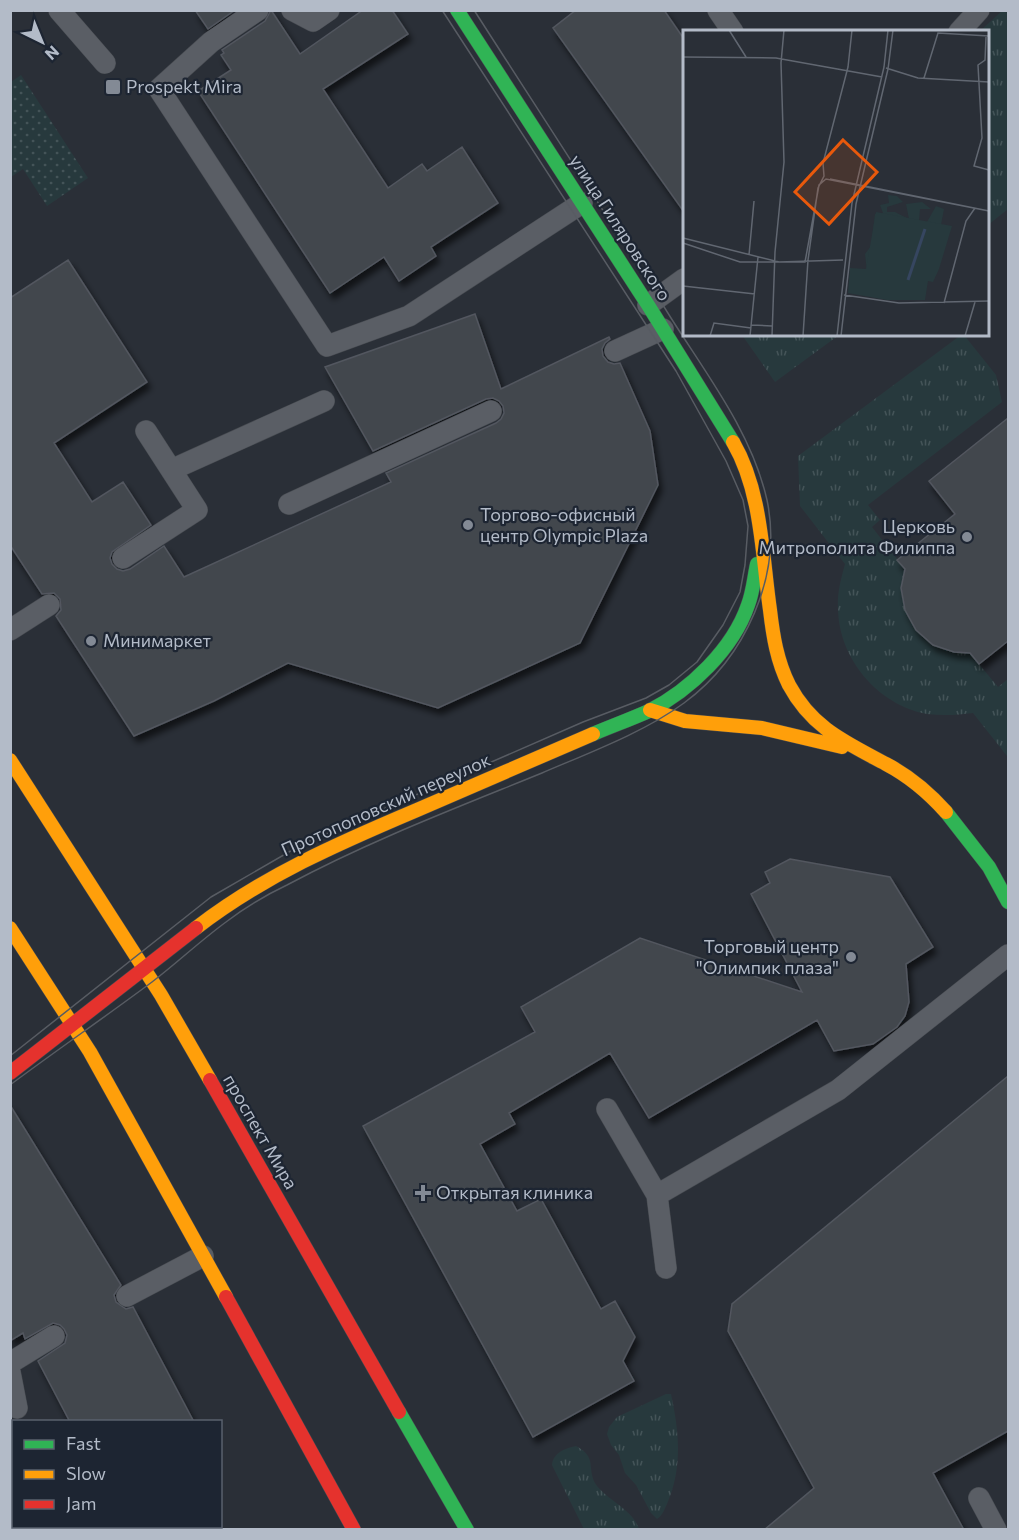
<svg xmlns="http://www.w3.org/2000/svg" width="1019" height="1540" font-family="Commissioner,sans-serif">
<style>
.grass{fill:url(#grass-tufts)}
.park{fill:url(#park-dots)}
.building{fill:#43474e;stroke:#52575f;stroke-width:1.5;filter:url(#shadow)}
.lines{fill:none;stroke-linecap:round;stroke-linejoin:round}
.lane-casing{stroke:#464a50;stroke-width:22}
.fast-casing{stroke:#464a50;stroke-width:15}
.slow-casing{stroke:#464a50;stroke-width:15}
.jam-casing{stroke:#464a50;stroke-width:15}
.lane{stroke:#5a5e65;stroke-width:21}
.fast{stroke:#30b455;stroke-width:14}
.slow{stroke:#ff9f0a;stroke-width:14}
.jam{stroke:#e5322d;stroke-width:14}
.tram{stroke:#585c63;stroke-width:1.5}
.poi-dot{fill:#838a95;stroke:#1d2532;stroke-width:2}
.labels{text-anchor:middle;stroke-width:4.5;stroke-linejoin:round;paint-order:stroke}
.poi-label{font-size:18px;fill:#b3bbc8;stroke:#1d2532;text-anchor:start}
.street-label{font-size:18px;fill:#b3bbc8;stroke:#1d2532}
.inset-river{fill:none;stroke:#364660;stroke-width:3}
.inset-road{fill:none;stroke:#616771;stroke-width:1.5}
.view{fill:#e8590c;fill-opacity:0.15;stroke:#e8590c;stroke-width:3}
.inset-edge{fill:none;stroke:#b3bbc8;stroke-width:3}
</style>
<defs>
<pattern id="grass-tufts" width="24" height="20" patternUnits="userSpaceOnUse" patternTransform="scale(1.5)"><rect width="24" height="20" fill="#27393d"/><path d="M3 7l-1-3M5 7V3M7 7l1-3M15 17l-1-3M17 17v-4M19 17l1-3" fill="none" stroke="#445458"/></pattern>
<pattern id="park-dots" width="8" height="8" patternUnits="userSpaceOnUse" patternTransform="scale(1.5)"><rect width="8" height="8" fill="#27393d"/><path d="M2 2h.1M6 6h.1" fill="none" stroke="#445458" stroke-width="1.8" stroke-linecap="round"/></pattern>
<filter id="shadow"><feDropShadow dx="3.5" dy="6" stdDeviation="3" flood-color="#0009"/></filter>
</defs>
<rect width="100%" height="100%" fill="#2a2f37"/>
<!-- grass -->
<path class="grass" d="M 1002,11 L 1008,11 L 1008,209 L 988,225 L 988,32 L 980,31 Z
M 742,335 L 839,335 L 775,382 Z
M 961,335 L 964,335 L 996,375 L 1002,402 L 868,505 L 880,520 L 872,527 L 905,569 L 901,588 L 905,610 L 916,630 L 970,653 L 998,687 L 1008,679 L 1007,756 L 973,713 C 958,715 943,716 927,714 C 878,705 839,659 838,609 C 837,593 841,579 845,564 L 800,506 L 798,456 Z
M 666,1394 L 671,1394 C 679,1431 683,1467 667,1504 C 664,1510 663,1515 657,1519 L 651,1513 L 636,1485 L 625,1473 L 619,1455 L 611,1445 L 607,1434 L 609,1427 L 617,1417 Z
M 576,1446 C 599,1458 585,1469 597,1486 C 610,1502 633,1510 639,1529 L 584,1529 L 552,1465 C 553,1453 565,1448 576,1446 Z"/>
<!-- park -->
<path class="park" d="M 21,75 L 88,178 L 47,206 L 23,169 L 11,177 L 11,82 Z"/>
<!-- building -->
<path class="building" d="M 195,10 L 235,10 L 208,29 Z
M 271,10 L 300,54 L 363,10 L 392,10 L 408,34 L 323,89 L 388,188 L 422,164 L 427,171 L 462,147 L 498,203 L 431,247 L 436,256 L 399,281 L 384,257 L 330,293 L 198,91 L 231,70 L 221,55 L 224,53 L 222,50 L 265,21 Z
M 576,10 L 664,10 L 684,39 L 684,212 L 553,28 Z
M 68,260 L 147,382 L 54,443 L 92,502 L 123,482 L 151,525 L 112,552 L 110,558 L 112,564 L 117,569 L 123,571 L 130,569 L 164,546 L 184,577 L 391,482 L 386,473 L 496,423 L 501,419 L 504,413 L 503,406 L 499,401 L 493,398 L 486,399 L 373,451 L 325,367 L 475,314 L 501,389 L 609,337 L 610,339 L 605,343 L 602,349 L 603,356 L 608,362 L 614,364 L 620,363 L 650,431 L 658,485 L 580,643 L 438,708 L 288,663 L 214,701 L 134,736 L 56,616 L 61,610 L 60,599 L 54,593 L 42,594 L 10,545 L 10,298 Z
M 1008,418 L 1008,641 L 979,664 L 970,653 L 954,652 L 933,645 L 916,630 L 905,610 L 901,588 L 905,569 L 897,560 L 955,514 L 929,481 Z
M 790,859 L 890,877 L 933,947 L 906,964 L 909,1002 L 905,1016 L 897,1027 L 873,1044 L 834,1051 L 817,1020 L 649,1118 L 610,1053 L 509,1113 L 515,1124 L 480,1144 L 517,1211 L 541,1199 L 601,1309 L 615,1301 L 635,1337 L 623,1361 L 634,1381 L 533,1437 L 363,1126 L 535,1032 L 521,1007 L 640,938 L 802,992 L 751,894 L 770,883 L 765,872 Z
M 1008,1076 L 1008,1431 L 933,1473 L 964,1530 L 764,1530 L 814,1488 L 728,1331 L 732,1304 Z
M 10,1105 L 121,1285 L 114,1295 L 116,1302 L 126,1309 L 133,1307 L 194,1422 L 70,1422 L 38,1361 L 65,1343 L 67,1335 L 64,1329 L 60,1325 L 53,1323 L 25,1339 L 23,1333 L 10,1341 Z"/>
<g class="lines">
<defs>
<path id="lane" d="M 59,10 L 105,63
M 258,10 L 211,42 L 159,89 L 327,346 L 409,316 L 582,203
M 292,10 L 313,21 L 329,10
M 718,10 L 733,32
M 959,32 L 979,10
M 648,305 L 684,279
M 615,351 L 663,329
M 171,470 L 324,401
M 289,504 L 491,411
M 123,558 L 197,510 L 146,431
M 10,630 L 49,605
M 607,1109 L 657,1195
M 666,1268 L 657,1195 L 838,1090 L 1008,955
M 127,1296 L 203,1256
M 10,1363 L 54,1336
M 10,1372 L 17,1408
M 979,1498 L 996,1530
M 80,1526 L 82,1530"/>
<path id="fast" d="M 457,10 L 648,305 L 733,442
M 593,734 C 612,726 631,719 649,711 C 690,690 733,649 748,605 C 753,592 754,578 757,564
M 946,812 L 989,867 L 1008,902
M 399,1412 L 467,1530"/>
<path id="slow" d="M 733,442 C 762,492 762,555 770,610 C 773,636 777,661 789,685 C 812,728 845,742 886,764 C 909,776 929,793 946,812
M 650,710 L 685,721 L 762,728 L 842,747
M 10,760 L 161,995 L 210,1080
M 10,928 L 90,1052 L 226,1297
M 196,928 C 263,876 339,843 417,810 C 476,785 534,759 593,734"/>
<path id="jam" d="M 10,1073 L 196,928
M 210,1080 L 399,1412
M 226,1297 L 354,1530"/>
</defs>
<!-- lane casing -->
<use href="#lane" class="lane-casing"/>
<!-- fast casing -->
<use href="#fast" class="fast-casing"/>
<!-- slow casing -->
<use href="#slow" class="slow-casing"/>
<!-- jam casing -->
<use href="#jam" class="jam-casing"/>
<!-- lane -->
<use href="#lane" class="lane"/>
<!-- fast -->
<use href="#fast" class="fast"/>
<!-- slow -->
<use href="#slow" class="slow"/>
<!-- jam -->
<use href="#jam" class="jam"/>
<!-- tram -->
<path class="tram" d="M 10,1056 L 211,897 L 301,845 L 583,722 L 646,698 L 669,685 L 697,662 L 723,625 L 740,592 L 745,565 L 748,526 L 743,500 L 726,461 L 676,371 L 442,10
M 10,1085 C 57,1050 105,1017 152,982 C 177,963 200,941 226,922 C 244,908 266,895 287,885 C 369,841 456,808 542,773 C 586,754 645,732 684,703 C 745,658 783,576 767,500 C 752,433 707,375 671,318 C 607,215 540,113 474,10"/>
</g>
<!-- markers -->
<g class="poi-dot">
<rect x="105" y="79" width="16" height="16" rx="3"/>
<circle cx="468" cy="525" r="6"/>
<circle cx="967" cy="537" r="6"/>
<circle cx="91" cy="641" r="6"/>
<circle cx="851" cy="957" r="6"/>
<path d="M420 1184h6v6h6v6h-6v6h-6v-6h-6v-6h6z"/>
</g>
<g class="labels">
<!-- poi labels -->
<g class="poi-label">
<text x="126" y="93">Prospekt Mira</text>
<text x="480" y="521">Торгово-офисный<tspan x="480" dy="21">центр Olympic Plaza</tspan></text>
<text x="955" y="533" text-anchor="end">Церковь<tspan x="955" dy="21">Митрополита Филиппа</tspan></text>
<text x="103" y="647">Минимаркет</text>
<text x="839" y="953" text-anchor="end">Торговый центр<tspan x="839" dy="21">"Олимпик плаза"</tspan></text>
<text x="436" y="1199">Открытая клиника</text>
</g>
<!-- street labels -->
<g class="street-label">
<text transform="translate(620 228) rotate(57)" y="6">улица Гиляровского</text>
<text transform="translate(386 805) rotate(-24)" y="6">Протопоповский переулок</text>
<text transform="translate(260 1132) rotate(60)" y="6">проспект Мира</text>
</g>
</g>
<!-- overview -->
<g transform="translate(683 30)">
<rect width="306" height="306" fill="#2a2f37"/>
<path d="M 205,165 L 214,166 L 220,172 L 204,177 L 204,182 L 212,182 L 226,189 L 223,174 L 239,172 L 248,179 L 237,179 L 236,191 L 244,192 L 253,176 L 261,179 L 258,195 L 184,242 L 182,224 L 188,216 L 192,184 L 200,183 L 197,175 L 206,173 Z" fill="#27393d"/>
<path d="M 193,182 L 269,196 L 256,239 L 250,252 L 245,251 L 242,270 L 204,270 L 165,263 L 167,238 L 183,239 Z" fill="#27393d"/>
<path class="inset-river" d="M 225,250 L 242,199"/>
<path class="inset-road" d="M 46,0 L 63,27M 303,7 L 302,30 L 295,35 L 299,108 L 291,136 L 306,140M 0,27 L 93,28 L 199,47M 203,38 L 235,48 L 306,52M 241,48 L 255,3 L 306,6M 147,149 L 306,181M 0,208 L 96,232 L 160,230M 0,213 L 57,232 L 122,232 L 136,155 L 143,149 L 306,181M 66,225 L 71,171M 125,230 L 135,158 L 141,146 L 140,133 L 165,37 L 169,0M 0,256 L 72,264M 161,265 L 216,273 L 306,271M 261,273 L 283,191 L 292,178M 68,295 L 89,296M 27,306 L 31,293 L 68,298M 67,306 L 75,227M 89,306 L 92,222 L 101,132 L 98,33 L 101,0M 120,306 L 125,230M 154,306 L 169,173 L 201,37 L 205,0M 158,306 L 173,174 L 205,39 L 210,0M 282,306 L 292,272"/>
<path class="view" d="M 160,110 L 194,142 L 146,194 L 112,162 Z"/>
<rect width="306" height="306" class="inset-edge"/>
</g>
<!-- border -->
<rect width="1019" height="1540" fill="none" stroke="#b3bbc8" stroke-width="24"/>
<!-- legend -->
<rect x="12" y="1420" width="210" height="108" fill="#1d2532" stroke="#59616e" stroke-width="1.5"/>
<rect x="24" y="1440" width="30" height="9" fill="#30b455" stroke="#59616e" stroke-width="1.5"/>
<text x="66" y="1450" font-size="18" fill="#b3bbc8">Fast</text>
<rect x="24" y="1470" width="30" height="9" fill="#ff9f0a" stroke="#59616e" stroke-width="1.5"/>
<text x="66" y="1480" font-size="18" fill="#b3bbc8">Slow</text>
<rect x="24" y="1500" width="30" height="9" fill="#e5322d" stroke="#59616e" stroke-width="1.5"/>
<text x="66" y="1510" font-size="18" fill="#b3bbc8">Jam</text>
<!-- north arrow -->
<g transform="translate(42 42) rotate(137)" stroke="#1d2532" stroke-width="4.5" paint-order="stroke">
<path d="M0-4.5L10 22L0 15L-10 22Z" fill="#b3bbc8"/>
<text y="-9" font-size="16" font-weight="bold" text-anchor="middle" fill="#b3bbc8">N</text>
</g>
</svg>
